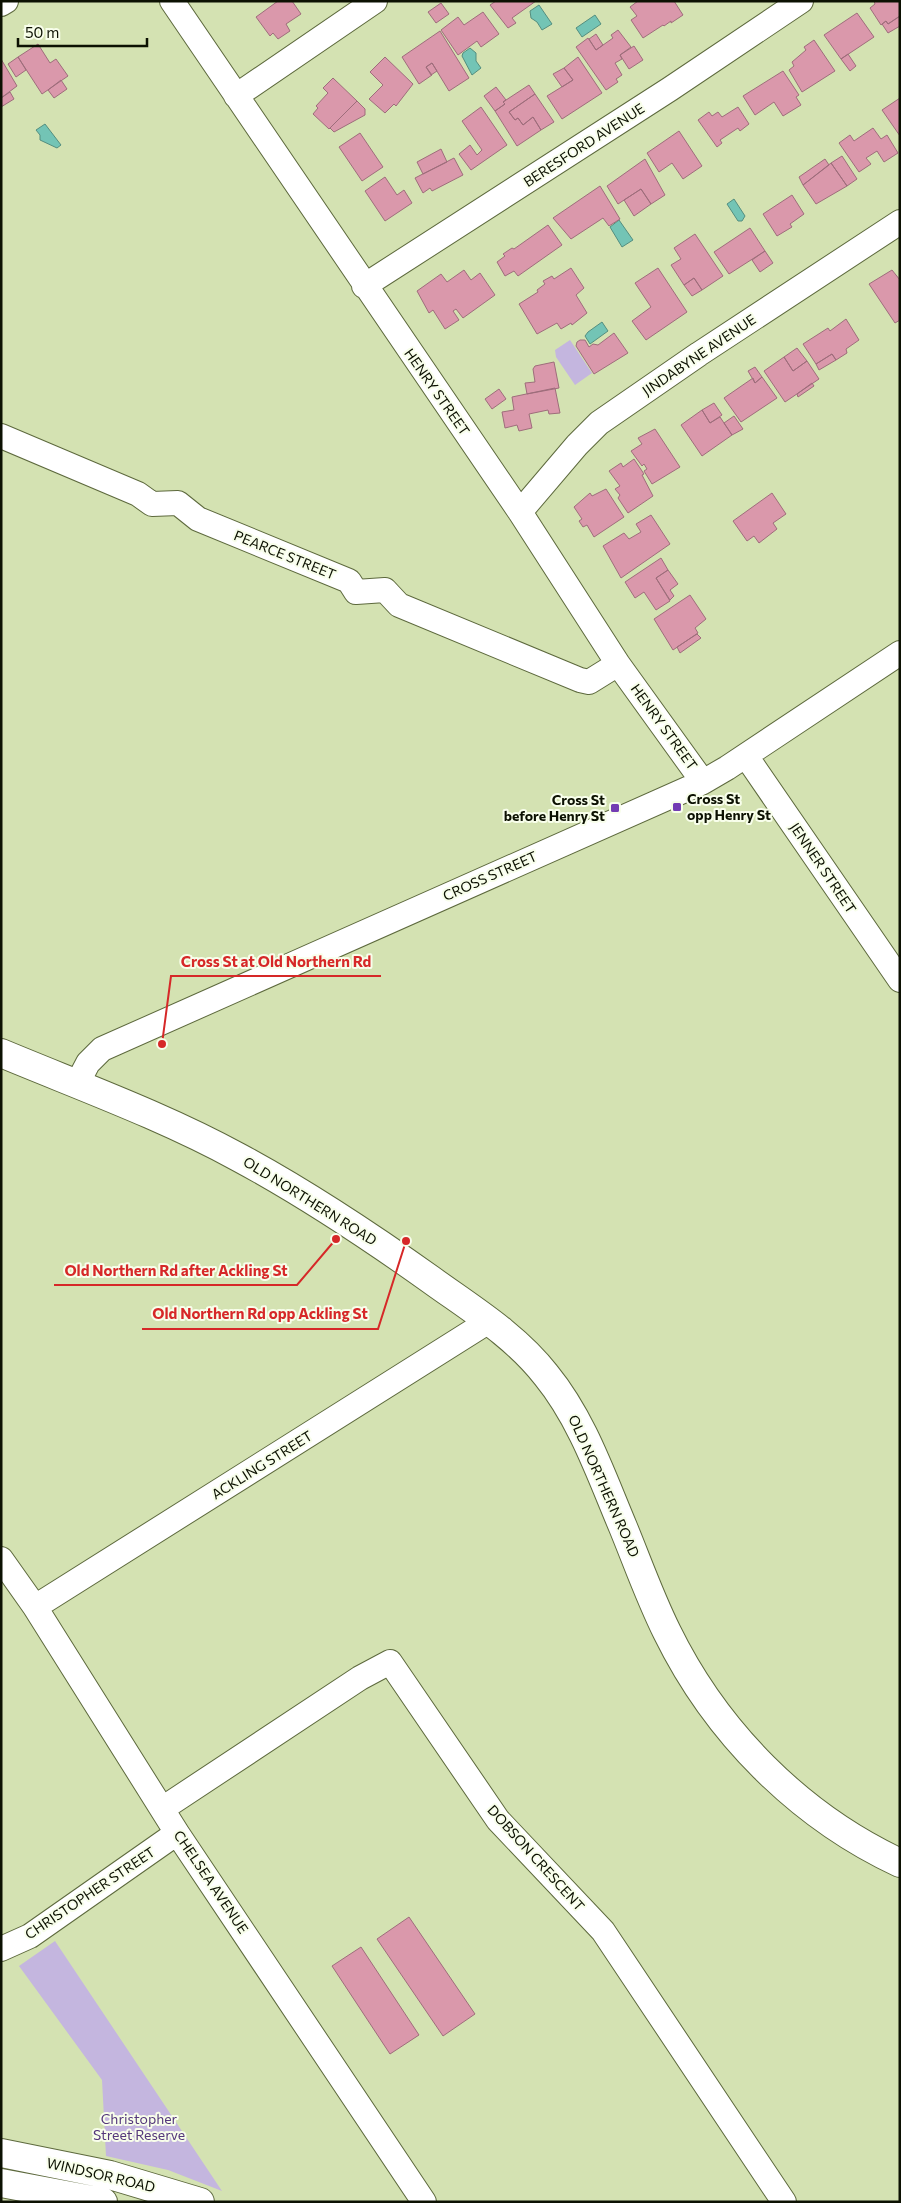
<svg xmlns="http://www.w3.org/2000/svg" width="901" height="2203" font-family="Commissioner,sans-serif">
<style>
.green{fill:#c4b6df}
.water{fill:#73c4b5;stroke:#548e7f}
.building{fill:#da98ab;stroke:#9e6d7b}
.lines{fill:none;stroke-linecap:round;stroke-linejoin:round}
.minor-casing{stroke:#5d693d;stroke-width:26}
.major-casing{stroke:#5d693d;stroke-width:30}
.minor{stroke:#fff;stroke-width:24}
.major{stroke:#fff;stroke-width:28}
.poi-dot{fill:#733cb3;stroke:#f8feeb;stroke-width:2}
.labels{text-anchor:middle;stroke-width:4;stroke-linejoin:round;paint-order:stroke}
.street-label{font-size:14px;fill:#0c1102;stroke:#f8feeb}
.poi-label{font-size:14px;font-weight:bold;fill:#0c1102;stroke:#f8feeb;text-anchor:start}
.park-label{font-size:14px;fill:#54377b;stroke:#f8feeb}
.leader{fill:none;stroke:#d62828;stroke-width:2}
.callout-dot{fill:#d62828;stroke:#f8feeb;stroke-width:2}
.callout-label{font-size:15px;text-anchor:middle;font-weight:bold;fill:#d62828;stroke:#f8feeb;stroke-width:4;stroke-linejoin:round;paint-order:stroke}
</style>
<rect width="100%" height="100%" fill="#d4e2b2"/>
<!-- green -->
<path class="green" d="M 570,340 L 592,373 L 575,385 L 556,357 L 555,350 Z
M 55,1941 L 222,2191 L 168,2170 L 106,2156 L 102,2080 L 19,1966 Z"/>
<!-- water -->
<path class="water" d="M 539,5 L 552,24 L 542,30 L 537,22 L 531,18 L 530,11 Z
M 595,15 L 601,24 L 582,37 L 576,28 Z
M 470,48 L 476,53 L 476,61 L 481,68 L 472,75 L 462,56 L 463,53 Z
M 45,124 L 61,145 L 57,148 L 40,140 L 40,135 L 36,130 Z
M 734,199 L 745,216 L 742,221 L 738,221 L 727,204 Z
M 619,220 L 633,240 L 622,247 L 610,227 Z
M 602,322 L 608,331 L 590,344 L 585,336 L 588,332 Z"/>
<!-- building -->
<path class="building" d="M 278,1 L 292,1 L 301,14 L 286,24 L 290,31 L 278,39 L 273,33 L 270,36 L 256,17 Z
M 496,1 L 536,1 L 512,18 L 516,23 L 508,28 L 490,5 Z
M 638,1 L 674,1 L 683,15 L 671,23 L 671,21 L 664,26 L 663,25 L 643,38 L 631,20 L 637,16 L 630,7 Z
M 900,1 L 900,16 L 888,24 L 886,21 L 881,25 L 870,8 L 875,4 L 874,1 Z
M 441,3 L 449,14 L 436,23 L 428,12 Z
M 483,12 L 499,34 L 481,47 L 477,41 L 458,55 L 441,30 L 458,17 L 464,25 Z
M 857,13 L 874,37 L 841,59 L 824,35 Z
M 900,16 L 900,26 L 888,33 L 882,24 L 886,21 L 888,24 Z
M 618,30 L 631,47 L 620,55 L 622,59 L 615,63 L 622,75 L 616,79 L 618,82 L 606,90 L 576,47 L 588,38 L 596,50 L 613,38 L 611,35 Z
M 440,31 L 469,78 L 449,91 L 432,63 L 426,67 L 432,75 L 419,84 L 402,57 Z
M 596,34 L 603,45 L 596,50 L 589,39 Z
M 814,40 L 835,71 L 802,92 L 789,70 L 794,66 L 792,62 L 806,50 L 804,47 Z
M 38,44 L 50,63 L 56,59 L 68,76 L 42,94 L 18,57 Z
M 634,46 L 643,60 L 629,69 L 620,55 Z
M 848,54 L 856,66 L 850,71 L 841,59 Z
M 18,57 L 26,70 L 16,77 L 8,64 Z
M 385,57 L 413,84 L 396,106 L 394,104 L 385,113 L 369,99 L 383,85 L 370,72 Z
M 578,57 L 602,93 L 562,119 L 547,96 L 573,80 L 564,68 Z
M 1,59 L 17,86 L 1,98 Z
M 432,63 L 437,71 L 431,75 L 426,67 Z
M 564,68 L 573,80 L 562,87 L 553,74 Z
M 783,71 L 799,95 L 796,97 L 801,105 L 783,116 L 774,102 L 755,115 L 743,96 Z
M 333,78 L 357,101 L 329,129 L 313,114 L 318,108 L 316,106 L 328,93 L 323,88 Z
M 61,80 L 67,89 L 54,98 L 48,90 Z
M 529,85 L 535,94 L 509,112 L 515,120 L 518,118 L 523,125 L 533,117 L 541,130 L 517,146 L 495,111 L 505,104 L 503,102 Z
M 496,87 L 506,100 L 503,102 L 505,104 L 495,111 L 484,96 Z
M 10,92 L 14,99 L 1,107 L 1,98 Z
M 535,94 L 554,122 L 541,130 L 533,117 L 523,125 L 518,118 L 515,120 L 509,112 Z
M 900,98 L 900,136 L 882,110 Z
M 357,101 L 365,109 L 365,115 L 334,132 L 330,128 Z
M 481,107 L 507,145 L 471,170 L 459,154 L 470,145 L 477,155 L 482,150 L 462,121 Z
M 738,107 L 749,124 L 740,131 L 738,128 L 720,140 L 722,143 L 717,147 L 698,120 L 709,112 L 712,116 L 718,112 L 722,117 Z
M 873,128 L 881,139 L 887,135 L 898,153 L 884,162 L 877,151 L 866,158 L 871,164 L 859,172 L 839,143 L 850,135 L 854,141 Z
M 679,131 L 702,166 L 683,179 L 672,163 L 659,172 L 647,153 Z
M 360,133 L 383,167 L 362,181 L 339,147 Z
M 441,149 L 447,162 L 423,174 L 417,162 Z
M 842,156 L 857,179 L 847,186 L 831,163 Z
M 454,158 L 463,175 L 432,191 L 430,188 L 423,193 L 415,178 Z
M 645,159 L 665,195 L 651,204 L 641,189 L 618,204 L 607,186 Z
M 825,159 L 829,165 L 803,185 L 799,177 Z
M 831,163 L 847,186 L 816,204 L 803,185 Z
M 385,177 L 397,195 L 404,190 L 412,203 L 385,221 L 365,191 Z
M 600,186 L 620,219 L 609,226 L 603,218 L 571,239 L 553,218 Z
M 641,189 L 651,204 L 634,216 L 624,200 Z
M 792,195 L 804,214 L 790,224 L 792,227 L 777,236 L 763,214 Z
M 548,225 L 562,245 L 518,276 L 514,271 L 505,276 L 497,262 L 505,256 L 503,254 L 512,248 L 514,249 Z
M 750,228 L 765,251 L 729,274 L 714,252 Z
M 695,234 L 723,276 L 702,290 L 694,278 L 684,285 L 671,265 L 681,259 L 674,248 Z
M 765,251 L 773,263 L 760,272 L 752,260 Z
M 571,268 L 584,288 L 576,295 L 587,313 L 572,325 L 571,323 L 561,329 L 557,323 L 537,334 L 519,304 L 538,292 L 537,290 L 545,284 L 543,281 L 552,276 L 554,279 Z
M 658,268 L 687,312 L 646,340 L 632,321 L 651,307 L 635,283 Z
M 464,270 L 471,280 L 480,273 L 495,295 L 463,318 L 456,309 L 453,311 L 459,320 L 445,329 L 433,310 L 429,313 L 417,291 L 441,274 L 447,282 Z
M 892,270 L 900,280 L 900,320 L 895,323 L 869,284 Z
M 694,278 L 702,290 L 692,296 L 684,285 Z
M 846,319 L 859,340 L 846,349 L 847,353 L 836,360 L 832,354 L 816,364 L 803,344 L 828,328 L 830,331 Z
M 614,333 L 628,353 L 594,374 L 576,346 L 577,342 L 580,340 L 585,340 L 589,347 L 593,344 L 598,345 Z
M 797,348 L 807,361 L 793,371 L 784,357 Z
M 832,354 L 836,360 L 819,370 L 816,364 Z
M 784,357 L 793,371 L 807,361 L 819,379 L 785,402 L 764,371 Z
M 554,362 L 559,388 L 527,394 L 525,383 L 535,382 L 533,369 L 535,366 Z
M 755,367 L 762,377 L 755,383 L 748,371 Z
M 762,377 L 777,398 L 741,422 L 724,398 L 753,378 L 755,383 Z
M 812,383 L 814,386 L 798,397 L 797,394 Z
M 555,388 L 560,413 L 549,414 L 548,410 L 529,414 L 532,428 L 519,431 L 517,425 L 505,428 L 502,412 L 514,410 L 512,397 Z
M 499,389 L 506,399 L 492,409 L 485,399 Z
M 714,403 L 722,415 L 710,423 L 702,410 Z
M 702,410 L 710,423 L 720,417 L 732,435 L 702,456 L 681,425 Z
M 734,416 L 743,429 L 732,435 L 724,423 Z
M 655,429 L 680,467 L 652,484 L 644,471 L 647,469 L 644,464 L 642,466 L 631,451 L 642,444 L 638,438 Z
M 634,459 L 644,474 L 642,475 L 653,496 L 628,513 L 618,498 L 620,495 L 615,489 L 620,486 L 609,471 L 621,463 L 623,467 Z
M 606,489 L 624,517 L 594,537 L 587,525 L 583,527 L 579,521 L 582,519 L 574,507 L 590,493 L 592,496 Z
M 772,493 L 786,514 L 773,523 L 777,529 L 759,543 L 754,536 L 747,541 L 733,521 Z
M 651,515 L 670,544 L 621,578 L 603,546 L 624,533 L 629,539 L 641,532 L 636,524 Z
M 661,558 L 668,570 L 656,578 L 670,601 L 656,610 L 644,592 L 635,598 L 625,582 Z
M 668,570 L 678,584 L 670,590 L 674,596 L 670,600 L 656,578 Z
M 690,595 L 706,619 L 695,628 L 698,633 L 673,650 L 654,619 Z
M 697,634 L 701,638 L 680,653 L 677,647 Z
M 409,1917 L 475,2014 L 443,2036 L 377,1939 Z
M 361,1947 L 419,2035 L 390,2054 L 332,1966 Z"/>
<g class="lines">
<defs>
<path id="minor" d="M 172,1 L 520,512 L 618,664 L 703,782
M 1,4 L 6,1
M 236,96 L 375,1
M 364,286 L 670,89 L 801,1
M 1,436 L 138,494 L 152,504 L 178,503 L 198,519 L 349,581 L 356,592 L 385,590 L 399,605 L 580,680 L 589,682 L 618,664
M 520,512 L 577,445 L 599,423 L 699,354 L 900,222
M 746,756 L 900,980
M 77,1084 L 88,1063 L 102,1049 L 703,782 L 727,768 L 900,653
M 1,1559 L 35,1607 L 177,1833 L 424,2202
M 35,1607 L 489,1321
M 162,1809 L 360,1678 L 390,1662 L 498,1820 L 603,1931 L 784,2202
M 1,1949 L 30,1936 L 177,1833"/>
<path id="major" d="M 1,1053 C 80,1086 163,1116 238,1157 C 305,1193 368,1235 430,1279 C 470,1308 515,1335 546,1375 C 582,1419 601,1475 623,1527 C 637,1561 650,1598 667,1632 C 716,1732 799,1816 900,1863
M 1,2153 L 110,2175 L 200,2202
M 1,2183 L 103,2202"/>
</defs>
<!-- minor casing -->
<use href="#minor" class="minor-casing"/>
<!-- major casing -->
<use href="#major" class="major-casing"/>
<!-- minor -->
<use href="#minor" class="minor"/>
<!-- major -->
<use href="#major" class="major"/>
</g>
<!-- markers -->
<g class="poi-dot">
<rect x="672" y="802" width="10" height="10" rx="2.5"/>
<rect x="610" y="803" width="10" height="10" rx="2.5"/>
</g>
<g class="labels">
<!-- street labels -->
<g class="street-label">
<text transform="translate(584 145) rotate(-33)" y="5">BERESFORD AVENUE</text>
<text transform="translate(699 355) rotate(-34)" y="5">JINDABYNE AVENUE</text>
<text transform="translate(437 392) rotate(55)" y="5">HENRY STREET</text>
<text transform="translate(285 555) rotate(22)" y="5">PEARCE STREET</text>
<text transform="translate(664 727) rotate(54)" y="5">HENRY STREET</text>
<text transform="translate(823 868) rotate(56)" y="5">JENNER STREET</text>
<text transform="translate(490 876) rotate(-24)" y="5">CROSS STREET</text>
<text transform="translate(310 1201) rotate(32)" y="5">OLD NORTHERN ROAD</text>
<text transform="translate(262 1465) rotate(-32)" y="5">ACKLING STREET</text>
<text transform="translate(604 1486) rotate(66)" y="5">OLD NORTHERN ROAD</text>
<text transform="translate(536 1858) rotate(48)" y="5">DOBSON CRESCENT</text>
<text transform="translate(211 1882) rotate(56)" y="5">CHELSEA AVENUE</text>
<text transform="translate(90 1893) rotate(-34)" y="5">CHRISTOPHER STREET</text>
<text transform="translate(101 2175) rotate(13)" y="5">WINDSOR ROAD</text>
</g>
<!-- poi labels -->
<g class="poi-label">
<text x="687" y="804">Cross St<tspan x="687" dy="16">opp Henry St</tspan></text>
<text x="605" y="805" text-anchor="end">Cross St<tspan x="605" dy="16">before Henry St</tspan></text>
</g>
<!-- park labels -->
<g class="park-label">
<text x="139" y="2124">Christopher<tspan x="139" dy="16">Street Reserve</tspan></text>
</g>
</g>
<!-- callouts -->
<path class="leader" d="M162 1044L171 976H381M336 1239L297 1285H54M406 1241L378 1329H142"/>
<g class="callout-dot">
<circle cx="162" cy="1044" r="5"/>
<circle cx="336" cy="1239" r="5"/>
<circle cx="406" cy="1241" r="5"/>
</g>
<g class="callout-label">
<text x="276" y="967">Cross St at Old Northern Rd</text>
<text x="176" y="1276">Old Northern Rd after Ackling St</text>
<text x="260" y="1319">Old Northern Rd opp Ackling St</text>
</g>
<!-- border -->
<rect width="901" height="2203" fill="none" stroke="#0c1102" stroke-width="5"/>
<!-- scale -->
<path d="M18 38v8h129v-8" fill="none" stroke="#0c1102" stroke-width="2.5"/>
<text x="25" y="38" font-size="15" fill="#0c1102" stroke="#f8feeb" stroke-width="4" paint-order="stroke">50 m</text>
</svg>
